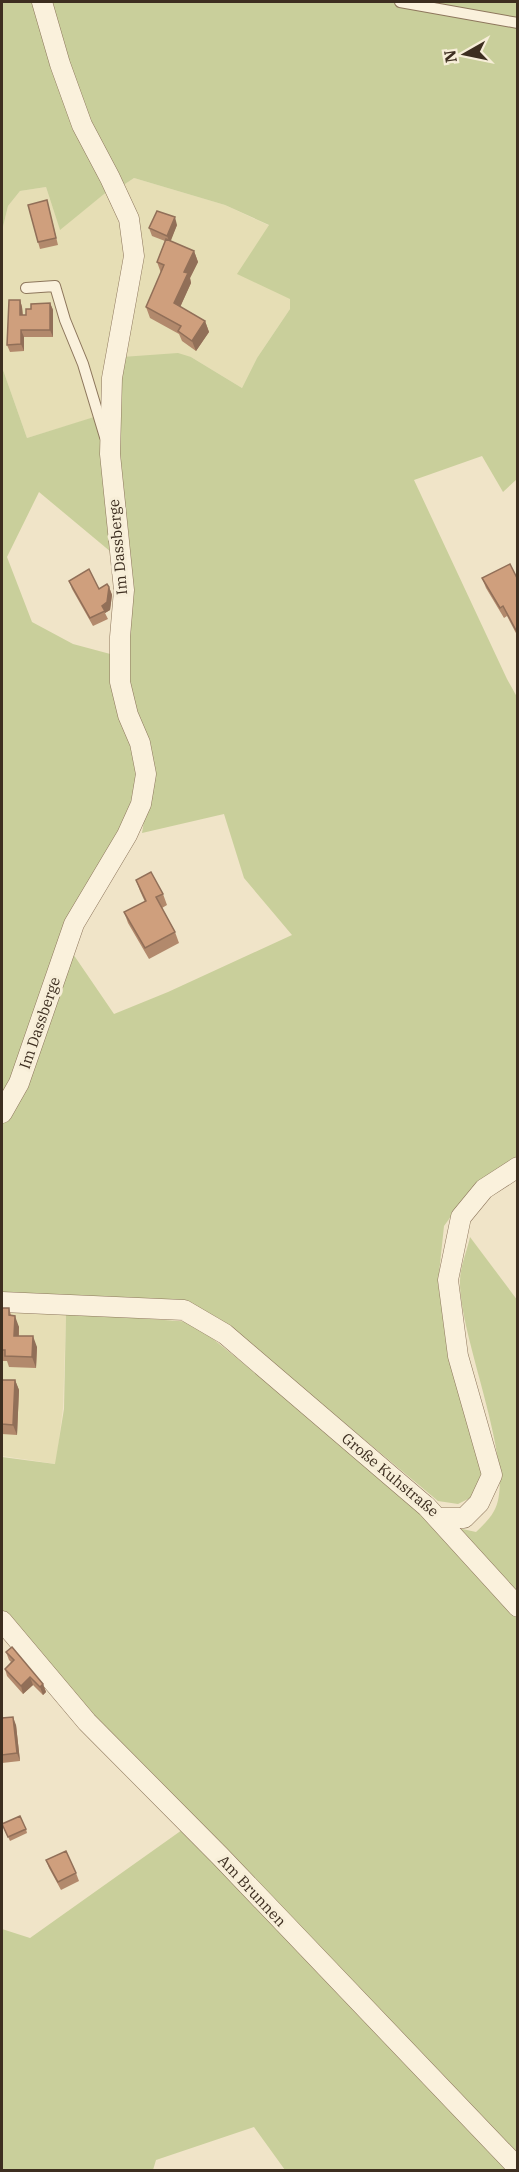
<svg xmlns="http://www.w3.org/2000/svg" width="519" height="2172" font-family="'IBM Plex Serif',serif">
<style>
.farmland{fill:#e6deb5}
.green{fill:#c9cf9b}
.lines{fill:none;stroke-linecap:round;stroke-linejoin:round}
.service-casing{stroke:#8d765c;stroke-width:12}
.minor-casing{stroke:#8d765c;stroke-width:21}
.service{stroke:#faf1dc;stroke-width:10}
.minor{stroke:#faf1dc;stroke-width:20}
.wall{fill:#b2896c}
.shaded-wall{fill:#916f58}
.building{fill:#cf9f7d;stroke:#916f58;stroke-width:1.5}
.labels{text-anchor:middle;stroke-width:6;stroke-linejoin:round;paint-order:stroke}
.street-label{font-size:15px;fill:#3d2e20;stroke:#f7eed8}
</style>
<rect width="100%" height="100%" fill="#f0e4c8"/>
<!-- farmland -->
<path class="farmland" d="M 134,178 L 225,205 L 270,226 L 290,298 L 290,309 L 257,358 L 242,388 L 191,357 L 122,357 L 138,258 L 119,188 Z
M 46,187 L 60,229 L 109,190 L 123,221 L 128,257 L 106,414 L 27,438 L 2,367 L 2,231 L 8,206 L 20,191 Z
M 2,1309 L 66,1313 L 63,1408 L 56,1464 L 2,1456 Z"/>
<!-- green -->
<path class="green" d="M 2,2 L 36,2 L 109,190 L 60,230 L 46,187 L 20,191 L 8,206 L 2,231 Z
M 46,2 L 517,2 L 517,479 L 503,492 L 482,456 L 414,480 L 507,679 L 517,697 L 517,1159 L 470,1190 L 444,1226 L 438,1283 L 451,1356 L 482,1460 L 480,1483 L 474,1496 L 458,1504 L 438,1501 L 220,1319 L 193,1306 L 2,1296 L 2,1125 L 23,1086 L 71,951 L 114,1014 L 168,992 L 292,935 L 244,878 L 224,814 L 142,833 L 150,785 L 132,716 L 115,457 L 122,357 L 178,353 L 191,357 L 242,388 L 257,358 L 290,309 L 290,299 L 237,274 L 269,225 L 225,205 L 134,178 L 119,188 L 86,123 Z
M 2,367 L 27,438 L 94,417 L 104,451 L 117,557 L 39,492 L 7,557 L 32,622 L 73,644 L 114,655 L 139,763 L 138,798 L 40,999 L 2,1102 Z
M 470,1237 L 518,1301 L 517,2170 L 285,2170 L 254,2127 L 156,2160 L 153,2170 L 2,2170 L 2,1929 L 30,1938 L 182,1830 L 184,1834 L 191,1822 L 2,1615 L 2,1457 L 55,1464 L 64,1409 L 66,1313 L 192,1322 L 357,1455 L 431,1522 L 476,1532 C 482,1526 490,1519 494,1511 C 518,1469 459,1338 460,1281 C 460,1267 467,1251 470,1237 Z"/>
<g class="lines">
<defs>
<path id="service" d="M 400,2 L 518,23
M 26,288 L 55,286 L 65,320 L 83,364 L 105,437"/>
<path id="minor" d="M 2,1113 L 19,1083 L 74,924 L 127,835 L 141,804 L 146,774 L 140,743 L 128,715 L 120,682 L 120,637 L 124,590 L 110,454 L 112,378 L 134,256 L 129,219 L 110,178 L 82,125 L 60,64 L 42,2
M 2,1302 L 184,1310 L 225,1334 L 427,1507 L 518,1607
M 438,1518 L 464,1518 L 479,1503 L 492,1475 L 458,1356 L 448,1280 L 461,1217 L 484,1189 L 518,1167
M 2,1621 L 87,1722 L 220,1856 L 518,2168"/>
</defs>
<!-- service casing -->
<use href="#service" class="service-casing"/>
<!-- minor casing -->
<use href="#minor" class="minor-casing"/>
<!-- service -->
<use href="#service" class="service"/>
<!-- minor -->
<use href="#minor" class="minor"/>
</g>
<!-- wall -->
<path class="wall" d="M 47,200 L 49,208 L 58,245 L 40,249 L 38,242 Z
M 177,225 L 170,241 L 194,251 L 198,262 L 190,278 L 191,283 L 180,307 L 205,321 L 209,332 L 196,351 L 182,341 L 179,334 L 150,318 L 146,307 L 161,273 L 157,262 L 165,241 L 152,236 L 149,228 Z
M 20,300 L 22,307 L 23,315 L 26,315 L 31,309 L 50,303 L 53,310 L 53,337 L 24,337 L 24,351 L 10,352 L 7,345 Z
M 482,578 L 518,580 L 518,637 L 507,616 L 504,618 L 486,588 Z
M 69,581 L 99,589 L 109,587 L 112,595 L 110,610 L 105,613 L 108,619 L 93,626 L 72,589 Z
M 136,880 L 163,894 L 167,905 L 162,908 L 175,932 L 179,943 L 149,959 L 128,923 L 124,912 L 145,902 L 140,891 Z
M 2,1308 L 9,1308 L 11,1315 L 19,1327 L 19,1336 L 37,1347 L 36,1368 L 9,1367 L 7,1361 L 2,1361 Z
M 2,1380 L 15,1380 L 19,1390 L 17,1435 L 2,1434 Z
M 6,1652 L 43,1684 L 46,1692 L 43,1695 L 33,1685 L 23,1694 L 7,1676 L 5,1669 L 11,1662 L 9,1660 Z
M 2,1718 L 16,1725 L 20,1761 L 2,1763 Z
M 2,1824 L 26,1829 L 27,1833 L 10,1841 Z
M 46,1860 L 76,1873 L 79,1881 L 61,1890 L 49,1868 Z"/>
<!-- shaded-wall -->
<path class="shaded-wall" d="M 175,217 L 177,225 L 170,243 L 167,236 Z
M 194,251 L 198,262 L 190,278 L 191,283 L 177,314 L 174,303 L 184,272 Z
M 20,300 L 22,307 L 23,322 L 20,315 Z
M 50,303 L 53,310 L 53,337 L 50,330 Z
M 205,321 L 209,332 L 196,351 L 192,341 Z
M 21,330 L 24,337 L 24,351 L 21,344 Z
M 109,587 L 112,595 L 110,610 L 105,613 L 102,606 Z
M 15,1316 L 19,1327 L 18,1347 L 14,1336 Z
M 33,1336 L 37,1347 L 36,1368 L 32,1357 Z
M 15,1380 L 19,1390 L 17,1435 L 13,1425 Z
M 30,1677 L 33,1685 L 23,1694 L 21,1686 Z
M 43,1684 L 46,1692 L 43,1695 L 40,1687 Z
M 13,1717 L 16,1725 L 20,1761 L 17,1753 Z"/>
<!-- building -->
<path class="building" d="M 47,200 L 56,238 L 38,242 L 28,205 Z
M 157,211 L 175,217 L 167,236 L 149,228 Z
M 166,239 L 194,251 L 184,272 L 188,273 L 174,303 L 205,321 L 192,341 L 178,331 L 181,326 L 146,307 L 164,265 L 157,262 Z
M 9,300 L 20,300 L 20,315 L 26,315 L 26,309 L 31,309 L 31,304 L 50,303 L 50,330 L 21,330 L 21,344 L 7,345 Z
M 510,564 L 518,580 L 518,634 L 503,606 L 500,608 L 482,578 Z
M 89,569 L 99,589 L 107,584 L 109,587 L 107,602 L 102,606 L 105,611 L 90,618 L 69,581 Z
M 151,872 L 163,894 L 156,897 L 175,932 L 145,948 L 124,912 L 146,901 L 136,880 Z
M 2,1308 L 9,1308 L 9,1315 L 15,1316 L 14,1336 L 33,1336 L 32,1357 L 5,1356 L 5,1350 L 2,1350 Z
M 2,1380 L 15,1380 L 13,1425 L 2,1424 Z
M 12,1647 L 43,1684 L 40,1687 L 30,1677 L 21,1686 L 5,1669 L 14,1660 L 6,1652 Z
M 13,1717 L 17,1753 L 2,1755 L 2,1718 Z
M 20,1816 L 26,1829 L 8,1837 L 2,1824 Z
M 66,1851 L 76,1873 L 58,1882 L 46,1860 Z"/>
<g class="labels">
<!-- street labels -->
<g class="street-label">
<text transform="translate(118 547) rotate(-95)" y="5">Im Dassberge</text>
<text transform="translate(40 1023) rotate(-71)" y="5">Im Dassberge</text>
<text transform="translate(390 1475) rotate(40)" y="5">Große Kuhstraße</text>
<text transform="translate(252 1891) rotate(47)" y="5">Am Brunnen</text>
</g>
</g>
<!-- border -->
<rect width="519" height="2172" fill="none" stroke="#3d2e20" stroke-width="6"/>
<!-- north arrow -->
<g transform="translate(465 54) rotate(261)" stroke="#f7eed8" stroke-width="4.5" paint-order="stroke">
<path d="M0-4.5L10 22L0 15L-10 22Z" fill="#3d2e20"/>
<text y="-9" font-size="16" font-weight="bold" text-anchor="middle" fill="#3d2e20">N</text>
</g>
</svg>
